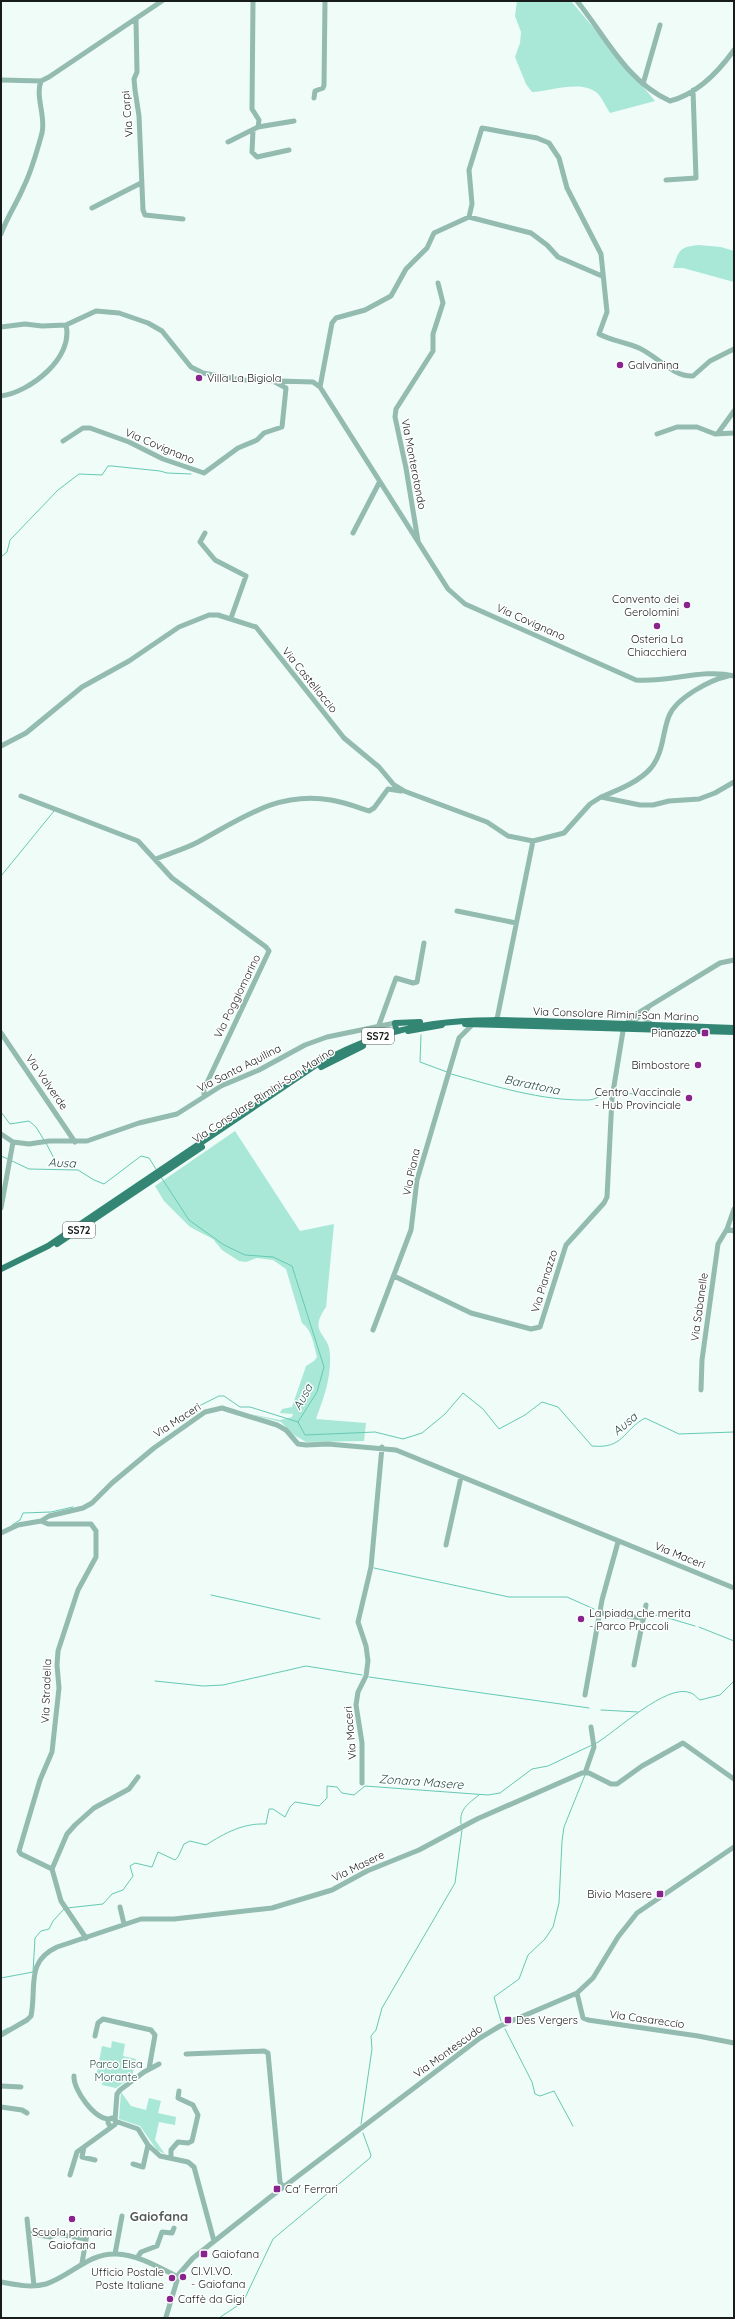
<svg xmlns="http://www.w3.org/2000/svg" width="735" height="2319" font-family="Quicksand,sans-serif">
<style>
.green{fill:#a9e8d7}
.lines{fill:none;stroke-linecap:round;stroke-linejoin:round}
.stream{stroke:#66c9b2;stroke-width:1}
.minor{stroke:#93bbb0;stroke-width:5}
.major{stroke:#338674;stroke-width:6}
.poi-dot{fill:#88248c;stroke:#fff;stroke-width:1.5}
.labels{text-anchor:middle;stroke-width:3;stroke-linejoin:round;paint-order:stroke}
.shield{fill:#fff;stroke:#5d615f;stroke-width:1}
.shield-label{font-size:10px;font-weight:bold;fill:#181d1b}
.street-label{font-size:11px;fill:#181d1b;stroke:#fff}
.poi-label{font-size:11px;fill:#181d1b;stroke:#fff;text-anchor:start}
.park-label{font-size:11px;fill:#285449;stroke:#fff}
.water-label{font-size:12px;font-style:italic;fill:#1f4b41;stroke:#fff}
.quarter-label{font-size:13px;font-weight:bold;fill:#505b58;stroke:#fff}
</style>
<rect width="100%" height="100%" fill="#effcf8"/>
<!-- green -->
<path class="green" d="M 517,1 L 571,1 L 655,101 L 610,113 C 606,107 602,97 596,92 C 580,80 551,91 532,92 L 526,84 L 515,57 L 520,43 L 521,32 L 515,16 Z
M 699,245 L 721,247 L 734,251 L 734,282 L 683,268 L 673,268 C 679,250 679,247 699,245 Z
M 235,1131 L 300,1231 L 334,1224 L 326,1307 C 307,1334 330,1333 330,1355 C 331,1379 324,1397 316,1419 L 366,1423 L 364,1441 L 306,1442 L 294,1435 L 281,1422 L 245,1413 L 280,1420 L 292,1417 L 293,1414 L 280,1413 L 282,1409 L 292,1407 L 306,1366 L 314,1361 L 317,1357 C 314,1345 312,1330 302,1323 L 286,1269 L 273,1260 L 257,1258 L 246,1262 L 239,1261 L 222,1250 L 213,1239 L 190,1227 L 164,1201 L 155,1186 Z
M 112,2041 L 125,2044 L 123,2056 L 136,2059 L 132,2077 L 116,2088 L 102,2085 L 103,2079 L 96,2077 L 102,2046 L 111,2048 Z
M 121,2092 L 131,2106 L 146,2110 L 149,2098 L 161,2101 L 158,2113 L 176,2117 L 175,2125 L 159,2122 L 155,2140 L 165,2154 L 157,2150 L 140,2126 L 119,2119 Z"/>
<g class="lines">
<!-- stream -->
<path class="stream" d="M 1,557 L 7,552 L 10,540 L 58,490 L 79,474 L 102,475 L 108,466 L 112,466 L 160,471 L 167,473 L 191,474
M 1,876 L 54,811
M 421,1035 L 420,1062 L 447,1072
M 451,1074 C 495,1086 541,1101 588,1100 C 596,1100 601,1094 611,1093
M 615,1093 L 661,1095
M 1,1112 L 10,1124 L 29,1121 L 36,1127 L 44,1140
M 46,1143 L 59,1168
M 1,1156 L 8,1159
M 12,1161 L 29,1169 L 78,1170 L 94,1180 L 104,1184 L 141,1156 L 149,1158 L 156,1169
M 161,1177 L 189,1220 L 224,1245 L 245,1255 L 273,1257 L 292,1266 L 324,1367 L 317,1392 L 298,1422 L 305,1435 L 375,1432 L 403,1439 L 422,1433 L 445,1414 L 463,1393 L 483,1409 L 499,1429 L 525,1415 L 542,1402 L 558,1407 L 592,1446 C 624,1449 622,1431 645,1418 L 679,1434 L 734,1432
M 192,1416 L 197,1407 L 219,1396 L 224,1396 L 240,1407 L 250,1407 L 298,1422
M 12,1525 L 20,1520 L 23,1513 L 51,1512 L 73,1507
M 374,1568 L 509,1597 L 567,1597 L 594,1609
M 211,1595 L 320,1619
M 646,1617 L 658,1615 L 695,1626
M 699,1627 L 734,1641
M 369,1677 L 589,1708
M 155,1681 L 203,1686 L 223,1685 L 306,1666 L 362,1675
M 601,1710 L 638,1712
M 595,1744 C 616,1732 667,1682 691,1693 C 694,1694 697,1698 700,1700 L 720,1695 L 734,1681
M 461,1824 C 459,1809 468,1804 479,1795
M 67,1908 L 103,1904 L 112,1894 L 123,1890 L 133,1876 L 130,1866 L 135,1863 L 152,1867 L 158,1852 L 175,1860 L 178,1857 L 184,1844 L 190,1841 L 206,1845 C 225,1833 243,1823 266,1824 L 269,1809 L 273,1809 L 285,1817 L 290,1807 L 295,1802 L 319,1806 L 327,1798 L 327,1786 L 337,1787 L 342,1793 L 354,1795 L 365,1786 L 488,1795 L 500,1793 L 532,1769 L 548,1766 L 592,1745
M 1,1978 L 33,1972 L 35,1938 L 41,1931 L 49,1929 L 53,1921 L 64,1909
M 501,2021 L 494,1997 L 519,1979 L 528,1955 L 545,1939 L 553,1927 L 559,1903 L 562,1841 L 564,1827 L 585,1775
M 505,2029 L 532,2082 L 535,2094 L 540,2096 L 554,2091 L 573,2126
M 1,2032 L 8,2028
M 361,2124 L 372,2049 L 371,2036 L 376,2030 L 382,2008 L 455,1883 L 462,1830
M 219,2318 L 243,2302 L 273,2239 L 370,2158 L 371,2155 L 363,2133"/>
<!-- minor -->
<path class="minor" d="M 577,1 C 606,37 626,81 670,101 C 697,94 719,71 734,50
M 136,20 L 137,72 L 134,79 L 135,90 L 139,116 L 143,210 L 145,215 L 183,219
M 1,80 L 41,81 L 49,77 L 162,1
M 643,84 L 660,25
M 314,98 L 315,91 L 323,88 L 324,85 L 325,1
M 258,127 L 294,121
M 253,130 L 252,152 L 257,157 L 289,150
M 228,142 L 258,127 L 259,120 L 252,109 L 253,1
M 666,180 L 696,178 L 693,90
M 92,208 L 141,183
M 469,217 L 472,204 L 469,170 L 482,128 L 537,138 L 549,143 L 559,158 L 567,188 L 601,254 L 607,312 L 599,334 C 612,341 626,342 639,348 C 657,356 673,377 693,376 L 710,361 L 734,349
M 1,234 C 7,217 17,203 24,186 C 32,170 37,151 42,133 C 46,116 35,97 41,81
M 1,327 L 25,324 L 42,326 L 66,325 L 96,311 L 119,313 L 148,323 L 162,331 L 191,367 L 203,373 L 242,380 L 313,382 L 320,387 L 448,589 L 465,604 L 636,680 C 668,683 703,668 734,676
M 320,387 L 332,323 L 336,318 L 365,310 L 391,296 L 406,269 L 427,248 L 434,233 L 469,217 L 531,233 L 547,245 L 558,257 L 602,276
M 1,396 C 30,392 74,358 66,325
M 718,433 L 734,411
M 657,434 L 677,427 L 697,427 L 715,434 L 734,433
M 63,441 L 83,428 L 90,428 L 129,442 L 163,459 L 204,473 L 238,448 L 257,440 L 264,433 L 282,427 L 286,388 L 275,382
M 205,533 L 200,542 L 215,560 L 246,576 L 231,618
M 353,533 L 379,483
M 418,541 L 406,468 L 395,417 L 396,409 L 433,351 L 433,334 L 443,303 L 438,283
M 1,746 L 26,733 L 82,687 L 129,661 L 179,627 L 209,615 L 218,615 L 256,627 L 344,738 L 379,767 L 394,785 L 404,791 L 487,822 L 508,836 L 533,841 L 564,833 L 590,804 L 601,797 L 640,805 L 653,805 L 669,801 L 699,799 L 715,793 L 734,782
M 21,796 L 138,841 L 172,878 L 266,947 L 269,951 L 204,1089 L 204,1096
M 601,797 C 618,790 639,782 651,768 C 664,752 662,733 669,716 C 676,698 710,680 728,676
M 156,859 C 170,853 185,849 198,842 C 242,818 278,791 331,800 C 344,802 357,807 369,811 L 374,808 L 388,789 L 401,791
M 457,911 L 516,923
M 648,1008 L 645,1012 L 644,1018 L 651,1024
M 497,1019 L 533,841
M 631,1023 L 645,1012
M 379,1025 L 396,978 L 413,983 L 417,982 L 424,943
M 1,1033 L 75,1142
M 1,1134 L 13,1142 L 29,1144 L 49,1141 L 87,1141 L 139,1123 L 177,1114 L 221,1086 L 259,1070 L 305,1045 L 327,1037 L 395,1023
M 1,1208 L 13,1142
M 727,1229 L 734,1231
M 394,1276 L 471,1313 L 531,1329 L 540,1327 L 566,1245 L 604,1203 L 607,1197 L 612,1098 L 623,1031 L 630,1018 L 638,1013 L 720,963 L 734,960
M 373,1330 L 411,1230 L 417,1180 L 459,1038 L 473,1024
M 701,1390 L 702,1360 L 718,1244 L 727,1229 L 734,1209
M 41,1521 L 48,1524 L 91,1524 L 96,1531 L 96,1557 L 78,1590 L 58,1651 L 57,1665 L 59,1688 L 52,1752 L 40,1780 L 19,1851 L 21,1854 L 52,1869 L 61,1901 L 86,1938
M 1,1533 L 18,1525 L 41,1521 L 49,1516 L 83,1508 L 92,1503 L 112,1483 L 154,1448 L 205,1412 L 222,1408 L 277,1425 L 286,1430 L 298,1444 L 306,1445 L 328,1444 L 396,1450 L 734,1588
M 446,1545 L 461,1477
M 601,1613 L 642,1618
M 634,1665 L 646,1605
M 585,1695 L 602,1600 L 618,1542
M 585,1773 L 594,1747 L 591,1727
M 362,1783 L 362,1743 L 356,1705 L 358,1692 L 366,1676 L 368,1661 L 366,1646 L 358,1622 L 371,1567 L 382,1447
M 52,1869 L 67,1834 L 75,1825 L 94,1808 L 129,1789 L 138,1777
M 120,1907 L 124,1924
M 577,1993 L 583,2018 L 588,2020 L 698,2036 L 734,2043
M 1,2035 L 27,2020 L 31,2016 C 37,1987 25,1962 57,1947 L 141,1919 L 174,1919 L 272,1908 L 332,1890 L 367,1871 L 419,1850 L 477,1819 L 582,1773 L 589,1773 L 611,1784 L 617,1784 L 642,1766 L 683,1743 L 734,1779
M 95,2036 L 98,2023 L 103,2019 L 151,2030 L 155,2035 L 149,2069
M 186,2054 L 264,2051 L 268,2053 L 280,2182 L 283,2187
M 74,2076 C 73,2090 95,2120 110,2119
M 1,2086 L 21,2087
M 1,2107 L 22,2110 L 27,2113
M108 2122a4 4 0 1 1 8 0a4 4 0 1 1-8 0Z
M 115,2120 L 117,2094 L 120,2090 L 144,2072 L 159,2064
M 115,2121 L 138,2129 L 148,2145 L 160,2156 L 188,2162 L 194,2167 L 214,2241
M 84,2147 L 82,2157 L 95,2160
M 171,2158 L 171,2150 L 178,2142 L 188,2143 L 192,2141 L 198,2115 L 193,2105 L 178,2098 L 179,2091
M 133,2164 L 143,2167 L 148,2145
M 70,2175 L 77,2152 L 113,2126
M 27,2219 L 34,2286
M 29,2233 L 50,2237 L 57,2234 L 86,2239
M 115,2254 L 122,2216
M 137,2258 L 141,2252 L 157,2246 L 162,2232 L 172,2233 L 174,2228
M 82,2263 L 87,2234
M 1,2282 C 16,2285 32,2288 46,2284 C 71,2276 88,2253 116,2254 C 139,2255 158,2267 178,2277
M 166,2317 L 179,2274 L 193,2258 L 269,2198 L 480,2038 L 500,2026 L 577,1993 L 593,1978 L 618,1937 L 637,1913 L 734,1847"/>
<!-- major -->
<path class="major" d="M 465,1024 L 734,1032
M 396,1030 L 395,1023 L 420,1022
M 408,1031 L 442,1025
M 321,1067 L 363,1046
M 57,1244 L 202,1147
M 1,1269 L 48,1246 L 316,1065 C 407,1013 474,1019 574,1022 C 627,1024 681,1026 734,1028"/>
</g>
<!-- markers -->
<g class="poi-dot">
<circle cx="620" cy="365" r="4"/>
<circle cx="199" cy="378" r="4"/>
<circle cx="687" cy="605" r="4"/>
<circle cx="657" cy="626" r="4"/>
<rect x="701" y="1029" width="8" height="8" rx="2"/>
<circle cx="698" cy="1065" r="4"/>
<circle cx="689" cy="1098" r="4"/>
<circle cx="581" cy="1619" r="4"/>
<rect x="656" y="1890" width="8" height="8" rx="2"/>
<rect x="504" y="2016" width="8" height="8" rx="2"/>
<rect x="273" y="2185" width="8" height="8" rx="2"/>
<circle cx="72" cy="2219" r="4"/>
<rect x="200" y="2250" width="8" height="8" rx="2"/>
<circle cx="183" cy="2277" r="4"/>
<circle cx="172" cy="2278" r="4"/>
<circle cx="170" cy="2299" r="4"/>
</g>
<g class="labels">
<!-- shield labels -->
<g class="shield">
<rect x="362" y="1028" width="32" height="16" rx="3"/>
<rect x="63" y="1222" width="32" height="16" rx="3"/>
</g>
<g class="shield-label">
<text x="378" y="1040">SS72</text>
<text x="79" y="1234">SS72</text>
</g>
<!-- street labels -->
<g class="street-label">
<text transform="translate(127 114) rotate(-95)" y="4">Via Carpi</text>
<text transform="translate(160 446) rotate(23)" y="4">Via Covignano</text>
<text transform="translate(414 464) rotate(79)" y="4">Via Monterotondo</text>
<text transform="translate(531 622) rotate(24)" y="4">Via Covignano</text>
<text transform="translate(310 680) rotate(51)" y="4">Via Castellaccio</text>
<text transform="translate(237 996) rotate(-64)" y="4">Via Poggiomarino</text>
<text transform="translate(616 1014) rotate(2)" y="4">Via Consolare Rimini-San Marino</text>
<text transform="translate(239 1068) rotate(-27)" y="4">Via Santa Aquilina</text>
<text transform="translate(47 1082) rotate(55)" y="4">Via Valverde</text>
<text transform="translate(263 1095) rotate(-33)" y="4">Via Consolare Rimini-San Marino</text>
<text transform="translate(411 1172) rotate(-78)" y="4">Via Piana</text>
<text transform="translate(544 1281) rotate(-73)" y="4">Via Pianazzo</text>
<text transform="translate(699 1307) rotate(-82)" y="4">Via Sabanelle</text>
<text transform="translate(177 1420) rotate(-33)" y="4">Via Maceri</text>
<text transform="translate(680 1555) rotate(22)" y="4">Via Maceri</text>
<text transform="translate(46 1691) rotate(-88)" y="4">Via Stradella</text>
<text transform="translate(350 1733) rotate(-95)" y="4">Via Maceri</text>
<text transform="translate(358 1866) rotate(-26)" y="4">Via Masere</text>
<text transform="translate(647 2019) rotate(8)" y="4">Via Casareccio</text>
<text transform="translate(448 2051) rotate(-36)" y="4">Via Montescudo</text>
</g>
<!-- poi labels -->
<g class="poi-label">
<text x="628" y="369">Galvanina</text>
<text x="207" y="382">Villa La Bigiola</text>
<text x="679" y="603" text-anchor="end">Convento dei<tspan x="679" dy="13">Gerolomini</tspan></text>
<text x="657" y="643" text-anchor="middle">Osteria La<tspan x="657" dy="13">Chiacchiera</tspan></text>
<text x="697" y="1037" text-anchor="end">Pianazzo</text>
<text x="690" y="1069" text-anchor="end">Bimbostore</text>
<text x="681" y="1096" text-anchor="end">Centro Vaccinale<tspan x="681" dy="13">- Hub Provinciale</tspan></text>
<text x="589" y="1617">La piada che merita<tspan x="589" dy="13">- Parco Pruccoli</tspan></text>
<text x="652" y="1898" text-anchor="end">Bivio Masere</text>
<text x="516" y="2024">Des Vergers</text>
<text x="285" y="2193">Ca' Ferrari</text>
<text x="72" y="2236" text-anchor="middle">Scuola primaria<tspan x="72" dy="13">Gaiofana</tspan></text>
<text x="212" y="2258">Gaiofana</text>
<text x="191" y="2275">CI.VI.VO.<tspan x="191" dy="13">- Gaiofana</tspan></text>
<text x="164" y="2276" text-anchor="end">Ufficio Postale<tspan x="164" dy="13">Poste Italiane</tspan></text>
<text x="178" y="2303">Caffè da Gigi</text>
</g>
<!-- park labels -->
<g class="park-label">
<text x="116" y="2068">Parco Elsa<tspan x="116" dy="13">Morante</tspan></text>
</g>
<!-- water labels -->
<g class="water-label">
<text transform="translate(532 1085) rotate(12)" y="4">Barattona</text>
<text transform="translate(62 1163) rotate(3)" y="4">Ausa</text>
<text transform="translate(303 1397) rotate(-62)" y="4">Ausa</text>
<text transform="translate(625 1424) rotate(-40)" y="4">Ausa</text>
<text transform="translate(421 1782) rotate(4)" y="4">Zonara Masere</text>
</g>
<!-- quarter labels -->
<g class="quarter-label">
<text x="159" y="2221">Gaiofana</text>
</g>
</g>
<!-- border -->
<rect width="735" height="2319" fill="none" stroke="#181d1b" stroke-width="4"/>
</svg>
